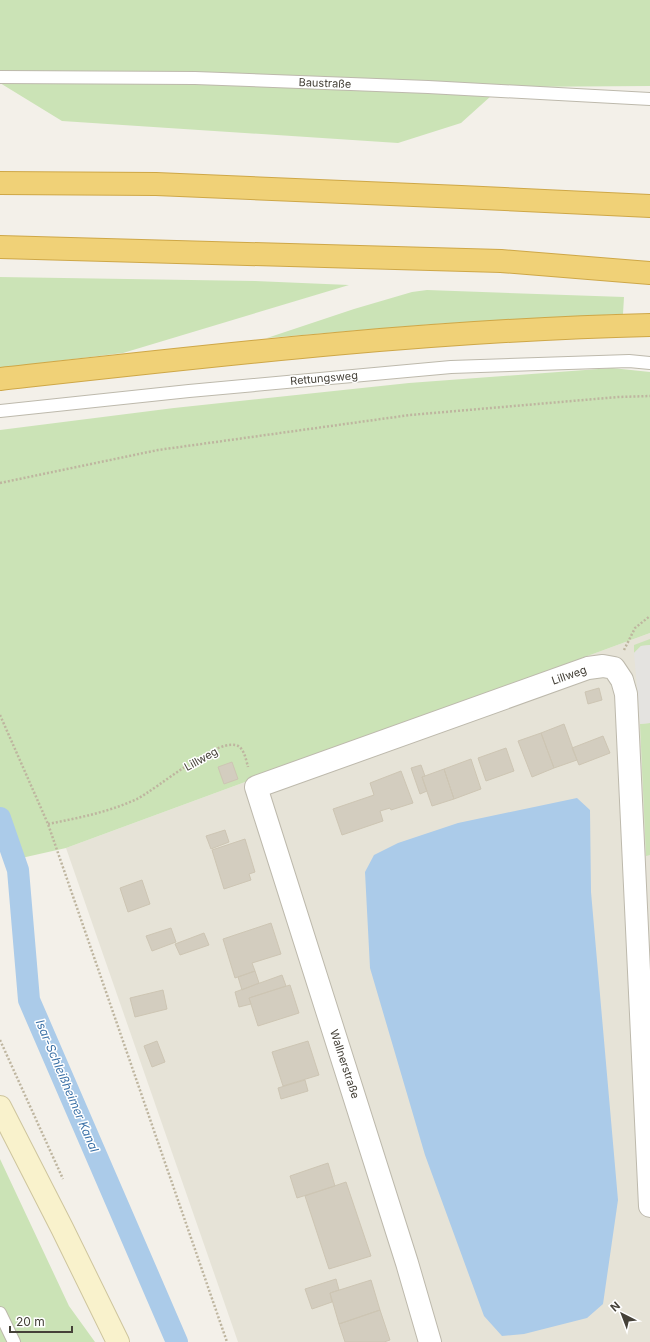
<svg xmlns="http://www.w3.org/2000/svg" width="650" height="1342" font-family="Inter,sans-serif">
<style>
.residential{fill:#e6e3d7}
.green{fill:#cbe3b6}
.parking{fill:#e4e3e0}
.water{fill:#abcbe9}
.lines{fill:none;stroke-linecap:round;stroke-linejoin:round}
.canal{stroke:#abcbe9;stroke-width:22}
.building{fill:#d3cdbf;stroke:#cdc5b3}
.service-casing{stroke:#bdb9ac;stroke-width:14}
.minor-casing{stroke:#bdb9ac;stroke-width:24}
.secondary-casing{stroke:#cec59d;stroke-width:24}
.motorway-casing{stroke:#cea747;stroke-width:24}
.path{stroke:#beb59f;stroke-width:2.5;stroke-dasharray:2 2;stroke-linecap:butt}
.service{stroke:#fff;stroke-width:12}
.minor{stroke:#fff;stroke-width:22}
.secondary{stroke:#f9f2cc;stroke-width:22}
.motorway{stroke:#f0d177;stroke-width:22}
.labels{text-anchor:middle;stroke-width:3;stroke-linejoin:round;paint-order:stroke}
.street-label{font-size:11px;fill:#454138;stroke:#fff}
.water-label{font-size:12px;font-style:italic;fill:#3b71a7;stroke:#fff}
</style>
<rect width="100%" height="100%" fill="#f3f0e9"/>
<!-- residential -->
<path class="residential" d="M 650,633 L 650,1342 L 238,1342 L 66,848 Z"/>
<!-- green -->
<path class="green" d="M 0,0 L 650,0 L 650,86 L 501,87 L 461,123 L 398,143 L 62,121 L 0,83 Z
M 0,277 L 255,281 L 349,285 L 123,353 L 0,368 Z
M 427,290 L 624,297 L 623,314 L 435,324 L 267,338 L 354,309 L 412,292 Z
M 612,368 L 650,372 L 650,633 L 66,848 L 17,859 L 0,812 L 0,430 L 174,408 L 409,383 Z
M 650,639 L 650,645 L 641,646 L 634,653 L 634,645 Z
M 650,723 L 650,855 L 646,856 L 640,724 Z
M 0,1159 L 69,1306 L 95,1342 L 0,1342 Z"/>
<!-- parking -->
<path class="parking" d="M 650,645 L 650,723 L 640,724 L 634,653 L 641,646 Z"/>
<!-- water -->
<path class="water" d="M 577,798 L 590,810 L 591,892 L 618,1200 L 603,1304 L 587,1318 L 524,1334 L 502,1336 L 484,1316 L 425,1155 L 370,968 L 365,872 L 374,855 L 398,843 L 458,823 Z"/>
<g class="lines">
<!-- canal -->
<path class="canal" d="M 0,818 L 18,870 L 29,1000 L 177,1342"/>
</g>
<!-- building -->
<path class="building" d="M 599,688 L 602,700 L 588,704 L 585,692 Z
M 564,724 L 577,760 L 554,768 L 541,733 Z
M 541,733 L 554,768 L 532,777 L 518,741 Z
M 603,736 L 610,753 L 579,765 L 572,748 Z
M 506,748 L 514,771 L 486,781 L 478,758 Z
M 471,759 L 481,789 L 454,799 L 444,769 Z
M 232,762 L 238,779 L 224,784 L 218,767 Z
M 421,765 L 425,776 L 422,777 L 427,791 L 420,794 L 411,768 Z
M 444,769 L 454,799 L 432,806 L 422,777 Z
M 401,771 L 413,803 L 391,810 L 390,808 L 380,811 L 383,821 L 342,835 L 333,809 L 374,795 L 370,783 Z
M 225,830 L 229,842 L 211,849 L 206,836 Z
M 245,839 L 255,872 L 249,874 L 251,880 L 224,889 L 212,850 Z
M 142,880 L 150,904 L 128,912 L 120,888 Z
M 271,923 L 281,954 L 252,963 L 255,971 L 235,978 L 223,939 Z
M 171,928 L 176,942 L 152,951 L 146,936 Z
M 204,933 L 209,945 L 180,955 L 175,944 Z
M 255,971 L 259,983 L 242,990 L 238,977 Z
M 282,975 L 286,986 L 249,998 L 251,1004 L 239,1007 L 235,992 Z
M 290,985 L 299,1013 L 258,1026 L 249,998 Z
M 163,990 L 167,1009 L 135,1017 L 130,998 Z
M 157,1041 L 165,1062 L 152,1067 L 144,1046 Z
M 308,1041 L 319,1075 L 283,1086 L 272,1052 Z
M 305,1080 L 308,1091 L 281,1099 L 278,1088 Z
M 328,1163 L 335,1186 L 297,1198 L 290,1176 Z
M 346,1182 L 371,1256 L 329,1269 L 305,1196 Z
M 336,1279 L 339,1290 L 330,1293 L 332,1302 L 312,1309 L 305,1289 Z
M 371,1280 L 380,1310 L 339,1324 L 330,1293 Z
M 380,1310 L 390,1340 L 384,1342 L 345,1342 L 339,1324 Z"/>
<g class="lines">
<defs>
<path id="service" d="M 0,77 L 195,78 L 428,87 L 650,99
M 0,411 L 189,391 L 451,367 L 629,361 L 650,363
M 0,1313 L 14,1342"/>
<path id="minor" d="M 430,1342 L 407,1263 L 256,787 L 588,668 L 603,666 L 614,668 L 622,680 L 626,694 L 650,1206"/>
<path id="secondary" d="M 0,1107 L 62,1228 L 118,1342"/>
<path id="motorway" d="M 0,183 L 156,184 L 461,197 L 650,206
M 0,247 L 501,261 L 650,273
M 0,379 C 216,355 433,330 650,325"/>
</defs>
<!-- service casing -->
<use href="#service" class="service-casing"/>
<!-- minor casing -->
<use href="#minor" class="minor-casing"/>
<!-- secondary casing -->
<use href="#secondary" class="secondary-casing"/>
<!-- motorway casing -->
<use href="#motorway" class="motorway-casing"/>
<!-- path -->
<path class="path" d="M 0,483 L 158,450 L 410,415 L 618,397 L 650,396
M 624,650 L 635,628 L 650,616
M 0,715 L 48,824 L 227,1342
M 48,824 C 78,818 109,812 137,799 C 158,788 213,741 235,745 C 244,746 246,760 248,767
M 0,1040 L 63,1179"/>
<!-- service -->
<use href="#service" class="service"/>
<!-- minor -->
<use href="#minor" class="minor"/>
<!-- secondary -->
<use href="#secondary" class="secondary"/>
<!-- motorway -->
<use href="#motorway" class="motorway"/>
</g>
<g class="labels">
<!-- street labels -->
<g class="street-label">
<text transform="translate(325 83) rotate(2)" y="4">Baustraße</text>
<text transform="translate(324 378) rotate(-5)" y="4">Rettungsweg</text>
<text transform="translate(569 675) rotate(-19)" y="4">Lillweg</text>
<text transform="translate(201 759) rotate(-29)" y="4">Lillweg</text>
<text transform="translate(345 1064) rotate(72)" y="4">Wallnerstraße</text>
</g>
<!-- water labels -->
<g class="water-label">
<text transform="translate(67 1086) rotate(67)" y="4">Isar-Schleißheimer Kanal</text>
</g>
</g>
<!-- north arrow -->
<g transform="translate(622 1314) rotate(318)" stroke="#ffffff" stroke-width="3" paint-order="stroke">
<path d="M0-3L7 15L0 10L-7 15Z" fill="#454138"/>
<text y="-6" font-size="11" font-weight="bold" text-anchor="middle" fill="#454138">N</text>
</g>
<!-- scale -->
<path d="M10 1326v6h62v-6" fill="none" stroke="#454138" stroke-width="2"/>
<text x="16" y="1326" font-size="12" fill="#454138" stroke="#ffffff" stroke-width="3" paint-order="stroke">20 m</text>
</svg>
